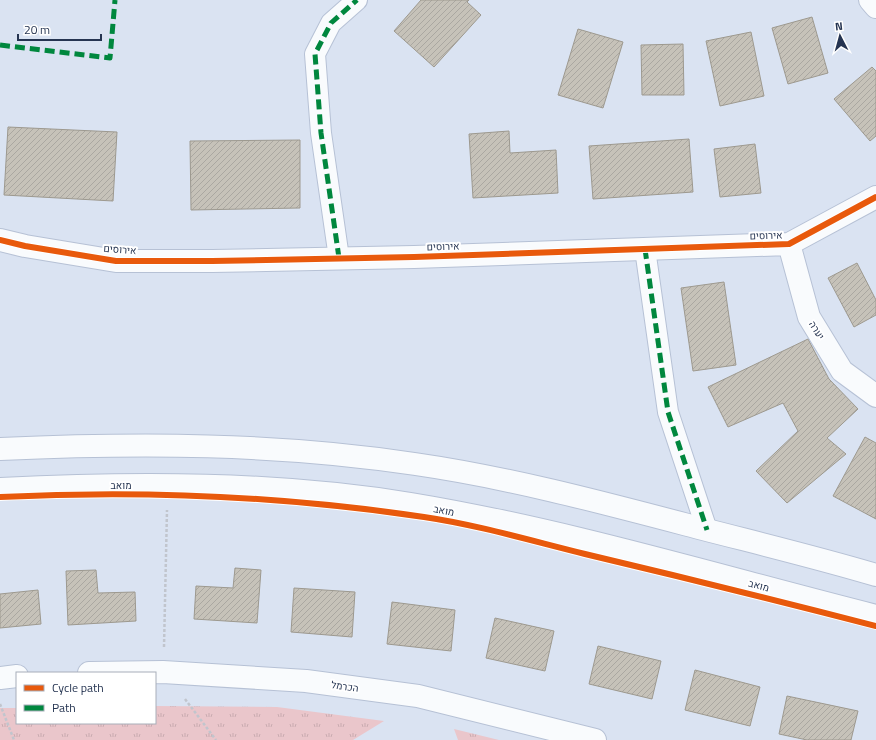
<svg xmlns="http://www.w3.org/2000/svg" width="876" height="740" font-family="'Titillium Web',Heebo,sans-serif">
<style>
.park{fill:url(#park-tufts)}
.building{fill:url(#building-hatch);stroke:#9d998f}
.lines{fill:none;stroke-linecap:round;stroke-linejoin:round}
.pedestrian-casing{stroke:#b6c1d5;stroke-width:22}
.minor-casing{stroke:#b6c1d5;stroke-width:24}
.secondary-casing{stroke:#b6c1d5;stroke-width:24}
.path{stroke:#c1c5cd;stroke-width:2.5;stroke-dasharray:3 2;stroke-linecap:butt}
.pedestrian{stroke:#f9fbfd;stroke-width:20}
.minor{stroke:#f9fbfd;stroke-width:22}
.secondary{stroke:#f9fbfd;stroke-width:22}
.quiet{stroke:#00873e;stroke-width:5;stroke-dasharray:10 5;stroke-linecap:butt}
.cycleway-casing{stroke:#fff;stroke-width:8}
.cycleway{stroke:#e8590c;stroke-width:6}
.labels{text-anchor:middle;stroke-width:4;stroke-linejoin:round;paint-order:stroke}
.street-label{font-size:10px;fill:#253451;stroke:#fff}
</style>
<defs>
<pattern id="park-tufts" width="24" height="20" patternUnits="userSpaceOnUse"><rect width="24" height="20" fill="#eac6cb"/><path d="M3 7l-1-3M5 7V3M7 7l1-3M15 17l-1-3M17 17v-4M19 17l1-3" fill="none" stroke="#c9abb0"/></pattern>
<pattern id="building-hatch" width="6" height="6" patternUnits="userSpaceOnUse"><rect width="6" height="6" fill="#c6c2b9"/><path d="M-1 1l2-2M0 6l6-6M5 7l2-2" fill="none" stroke="#aaa7a1"/></pattern>
</defs>
<rect width="100%" height="100%" fill="#dae3f2"/>
<!-- park -->
<path class="park" d="M 155,706 L 277,707 L 384,721 L 353,740 L 0,740 L 0,708 L 17,708 L 17,723 L 155,723 Z
M 454,729 L 499,740 L 458,740 Z"/>
<!-- building -->
<path class="building" d="M 421,0 L 469,0 L 467,2 L 481,15 L 434,67 L 394,31 Z
M 812,17 L 828,73 L 788,84 L 772,28 Z
M 578,29 L 623,42 L 603,108 L 558,95 Z
M 751,32 L 764,96 L 720,106 L 706,41 Z
M 683,44 L 684,95 L 642,95 L 641,45 Z
M 872,67 L 876,71 L 876,136 L 870,141 L 834,99 Z
M 8,127 L 117,132 L 113,201 L 4,195 Z
M 509,131 L 510,153 L 556,150 L 558,193 L 473,198 L 469,134 Z
M 689,139 L 693,192 L 593,199 L 589,146 Z
M 300,140 L 300,208 L 191,210 L 190,141 Z
M 755,144 L 761,193 L 720,197 L 714,149 Z
M 857,263 L 876,300 L 876,315 L 854,327 L 828,278 Z
M 724,282 L 736,365 L 693,371 L 681,288 Z
M 808,339 L 829,379 L 858,409 L 827,438 L 846,454 L 787,503 L 756,471 L 798,431 L 783,403 L 728,427 L 708,387 Z
M 865,437 L 876,443 L 876,519 L 833,496 Z
M 235,568 L 261,570 L 257,623 L 194,619 L 196,586 L 233,588 Z
M 96,570 L 98,593 L 135,592 L 136,621 L 68,625 L 66,571 Z
M 294,588 L 355,592 L 352,637 L 291,632 Z
M 38,590 L 41,624 L 0,628 L 0,594 Z
M 392,602 L 455,610 L 451,651 L 387,644 Z
M 495,618 L 554,631 L 545,671 L 486,658 Z
M 598,646 L 661,661 L 652,699 L 589,684 Z
M 695,670 L 760,687 L 750,726 L 685,710 Z
M 787,696 L 858,711 L 851,740 L 807,740 L 779,734 Z"/>
<g class="lines">
<defs>
<path id="pedestrian" d="M 645,249 L 668,412 L 707,530
M 339,258 L 321,133 L 315,54 L 331,23 L 357,0"/>
<path id="minor" d="M 870,0 L 876,7
M 0,240 L 25,246 L 116,261 L 212,261 L 414,257 L 789,244 L 876,197
M 789,244 L 809,317 L 842,371 L 876,396
M 89,673 L 163,672 L 306,681 L 418,696 L 595,740
M 0,678 L 17,676"/>
<path id="secondary" d="M 0,449 C 138,443 278,443 415,464 C 512,478 608,504 703,529 C 761,544 819,558 876,575
M 0,489 C 136,482 276,482 411,504 C 568,530 721,577 876,616"/>
</defs>
<!-- pedestrian casing -->
<use href="#pedestrian" class="pedestrian-casing"/>
<!-- minor casing -->
<use href="#minor" class="minor-casing"/>
<!-- secondary casing -->
<use href="#secondary" class="secondary-casing"/>
<!-- path -->
<path class="path" d="M 164,647 L 167,510
M 185,699 L 216,740
M 0,704 L 14,740"/>
<!-- pedestrian -->
<use href="#pedestrian" class="pedestrian"/>
<!-- minor -->
<use href="#minor" class="minor"/>
<!-- secondary -->
<use href="#secondary" class="secondary"/>
<!-- quiet -->
<path class="quiet" d="M 0,45 L 110,58 L 115,0
M 645,249 L 668,412 L 707,530
M 339,258 L 321,133 L 315,54 L 331,23 L 357,0"/>
<defs>
<path id="cycleway" d="M 0,240 L 25,246 L 116,261 L 212,261 L 414,257 L 789,244 L 876,197
M 0,497 C 142,490 284,496 424,517 C 478,525 532,541 585,554 C 682,577 779,601 876,626"/>
</defs>
<!-- cycleway casing -->
<use href="#cycleway" class="cycleway-casing"/>
<!-- cycleway -->
<use href="#cycleway" class="cycleway"/>
</g>
<g class="labels">
<!-- street labels -->
<g class="street-label">
<text transform="translate(766 235) rotate(-2)" y="4">אירוסים</text>
<text transform="translate(443 246) rotate(-2)" y="4">אירוסים</text>
<text transform="translate(120 249) rotate(4)" y="4">אירוסים</text>
<text transform="translate(817 330) rotate(58)" y="4">יערה</text>
<text x="121" y="489">מואב</text>
<text transform="translate(444 510) rotate(11)" y="4">מואב</text>
<text transform="translate(759 585) rotate(15)" y="4">מואב</text>
<text transform="translate(345 686) rotate(8)" y="4">הכרמל</text>
</g>
</g>
<!-- legend -->
<rect x="16" y="672" width="140" height="52" fill="#ffffff" stroke="#a8aeb9"/>
<rect x="24" y="685" width="20" height="6" fill="#e8590c" stroke="#a8aeb9"/>
<text x="52" y="692" font-size="12" fill="#253451">Cycle path</text>
<rect x="24" y="705" width="20" height="6" fill="#00873e" stroke="#a8aeb9"/>
<text x="52" y="712" font-size="12" fill="#253451">Path</text>
<!-- north arrow -->
<g transform="translate(840 36) rotate(354)" stroke="#ffffff" stroke-width="3" paint-order="stroke">
<path d="M0-3L7 15L0 10L-7 15Z" fill="#253451"/>
<text y="-6" font-size="11" font-weight="bold" text-anchor="middle" fill="#253451">N</text>
</g>
<!-- scale -->
<path d="M18 34v6h83v-6" fill="none" stroke="#253451" stroke-width="2"/>
<text x="24" y="34" font-size="12" fill="#253451" stroke="#ffffff" stroke-width="3" paint-order="stroke">20 m</text>
</svg>
